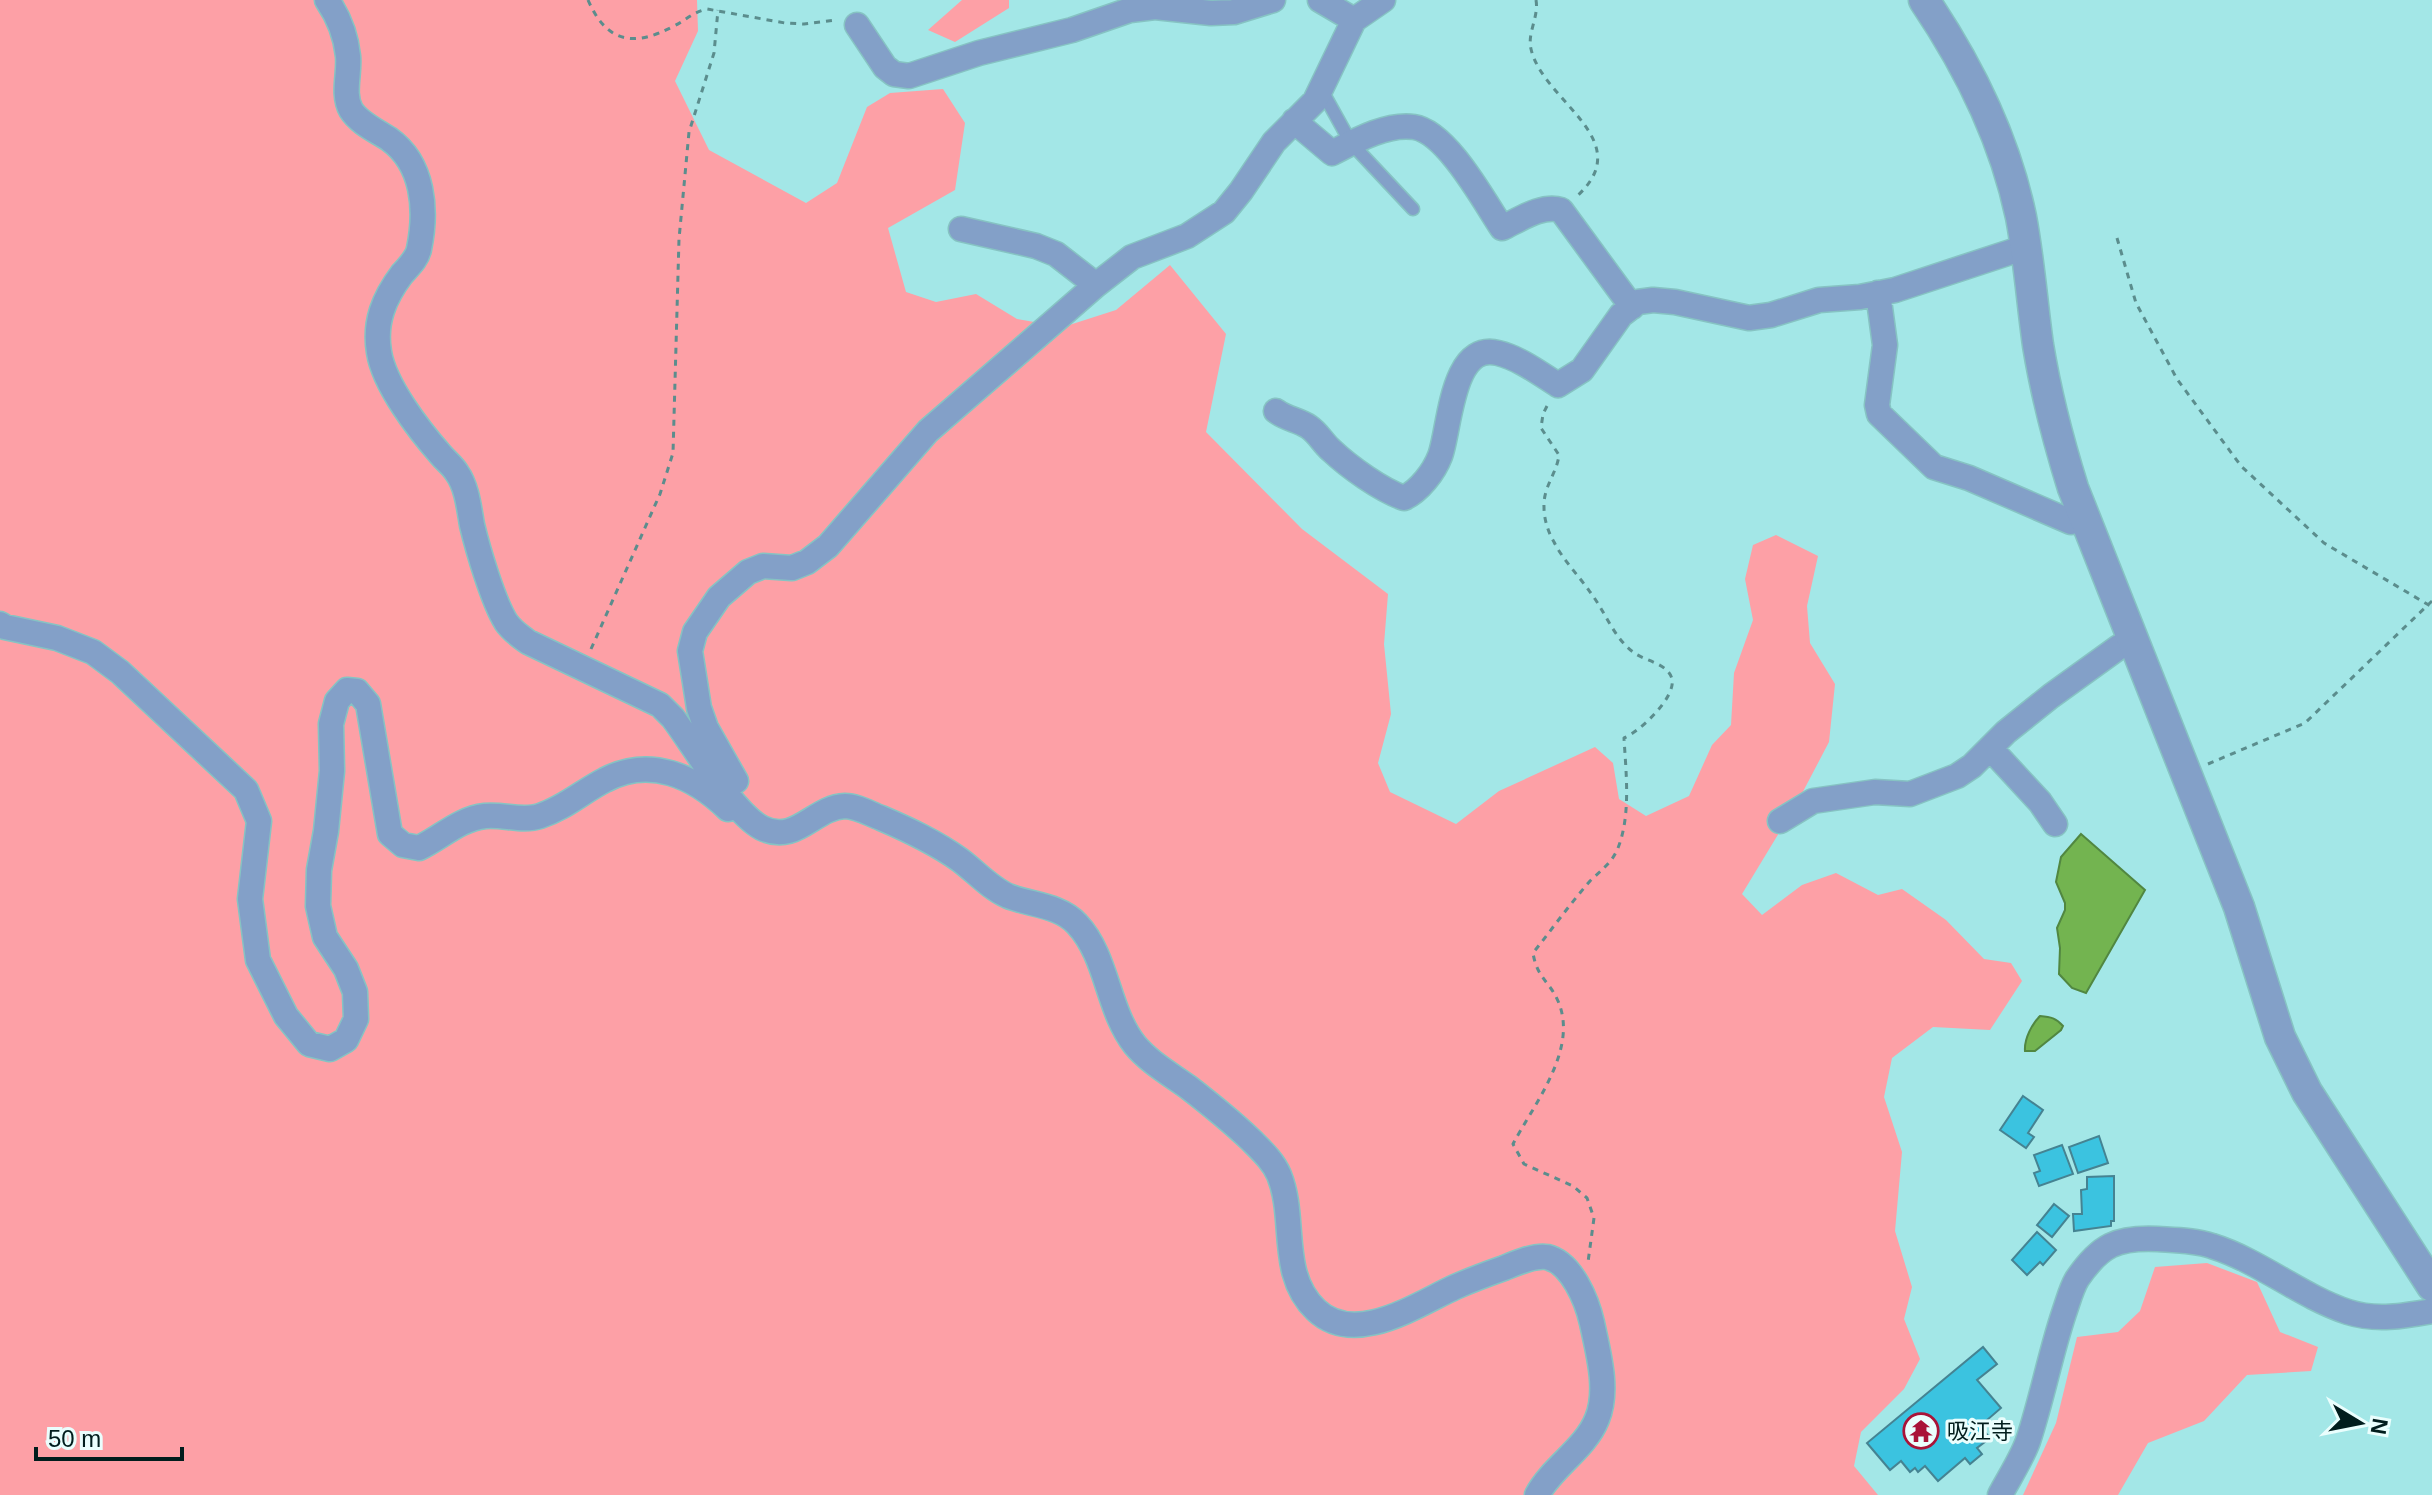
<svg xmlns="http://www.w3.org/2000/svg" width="2432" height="1495" font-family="Arial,'Noto Sans JP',sans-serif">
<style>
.green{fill:#fda0a6}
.water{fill:#73b450;stroke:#518741;stroke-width:2}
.building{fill:#3bc3e0;stroke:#458392;stroke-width:2}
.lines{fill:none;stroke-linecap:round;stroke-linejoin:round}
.service-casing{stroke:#86c3c3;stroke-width:15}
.minor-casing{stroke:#86c3c3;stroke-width:27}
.tertiary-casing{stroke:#86c3c3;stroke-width:33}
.path{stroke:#5b8d8d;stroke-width:3;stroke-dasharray:6 6;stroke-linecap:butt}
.service{stroke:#83a0c8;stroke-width:12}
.minor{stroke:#83a0c8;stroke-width:24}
.tertiary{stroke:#83a0c8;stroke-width:30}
.labels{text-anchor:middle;stroke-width:6;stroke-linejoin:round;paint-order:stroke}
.poi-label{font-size:22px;fill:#011d1d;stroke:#eafefd;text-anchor:start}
</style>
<rect width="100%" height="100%" fill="#a3e7e7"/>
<!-- green -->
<path class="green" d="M 0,0 L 697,0 L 698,31 L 675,81 L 709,150 L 806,203 L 837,183 L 867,107 L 890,93 L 943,89 L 965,123 L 955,190 L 888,228 L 906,292 L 936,302 L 976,294 L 1017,319 L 1063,327 L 1116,310 L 1170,265 L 1226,334 L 1206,432 L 1302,529 L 1388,594 L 1384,644 L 1391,714 L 1378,763 L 1390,792 L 1456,824 L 1499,791 L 1595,747 L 1613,763 L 1619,799 L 1646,816 L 1689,796 L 1712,745 L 1731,725 L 1734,673 L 1753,620 L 1745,579 L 1753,545 L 1776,535 L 1818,556 L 1807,606 L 1810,643 L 1835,684 L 1829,742 L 1797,803 L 1742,894 L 1762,915 L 1802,885 L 1836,873 L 1878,895 L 1902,889 L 1946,920 L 1984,959 L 2011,963 L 2022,981 L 1990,1030 L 1933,1027 L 1892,1058 L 1884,1097 L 1902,1152 L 1895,1231 L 1912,1287 L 1904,1319 L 1920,1359 L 1904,1389 L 1861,1432 L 1854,1466 L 1878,1495 L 0,1495 Z
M 962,0 L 1009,0 L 1009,8 L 955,42 L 928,30 Z
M 2207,1263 L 2257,1282 L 2280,1332 L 2318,1347 L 2311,1371 L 2247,1375 L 2204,1421 L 2148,1443 L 2118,1495 L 2023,1495 L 2056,1423 L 2077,1337 L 2118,1332 L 2140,1311 L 2155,1267 Z"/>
<!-- water -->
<path class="water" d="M 2081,834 L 2145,890 L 2086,993 L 2072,988 L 2059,974 L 2060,948 L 2057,928 L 2065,910 L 2065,903 L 2056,882 L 2061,857 Z
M 2040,1016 C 2051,1017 2056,1018 2063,1026 L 2061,1030 L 2035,1051 L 2025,1051 C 2024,1039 2032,1024 2040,1016 Z"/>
<!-- building -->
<path class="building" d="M 2023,1096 L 2043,1110 L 2028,1133 L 2034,1137 L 2026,1148 L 2000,1130 Z
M 2099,1136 L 2108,1163 L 2078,1173 L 2069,1147 Z
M 2062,1145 L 2073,1174 L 2039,1186 L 2034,1173 L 2040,1171 L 2034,1155 Z
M 2114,1176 L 2114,1221 L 2111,1221 L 2111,1226 L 2074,1231 L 2073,1214 L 2082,1214 L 2081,1190 L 2087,1189 L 2087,1177 Z
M 2054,1204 L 2069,1216 L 2052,1237 L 2037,1225 Z
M 2037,1232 L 2056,1250 L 2043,1265 L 2040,1262 L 2027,1275 L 2012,1260 Z
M 1983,1347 L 1997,1364 L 1977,1380 L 2001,1408 L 1980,1426 L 1990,1438 L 1977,1448 L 1982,1454 L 1970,1464 L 1965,1458 L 1938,1481 L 1925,1466 L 1918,1472 L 1915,1468 L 1910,1472 L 1901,1461 L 1890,1470 L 1867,1443 Z"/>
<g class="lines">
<defs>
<path id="service" d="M 1321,89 L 1351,143 L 1413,209"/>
<path id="minor" d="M 327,0 C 338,16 346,36 348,56 C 350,73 342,94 351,110 C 359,123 377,131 389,139 C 424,164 427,210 419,249 C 417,259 409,266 402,274 C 384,298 374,322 379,352 C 384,385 419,430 441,455 C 446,461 453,466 457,473 C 467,487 469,508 472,525 C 478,550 493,601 506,622 C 512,631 520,636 528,642 L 660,705 L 673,718 C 694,746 733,813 762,828 C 796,845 814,807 845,806 C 857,806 870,814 881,818 C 909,830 935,842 960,860 C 976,872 990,888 1008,896 C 1030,905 1060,905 1077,924 C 1108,957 1107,1010 1135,1045 C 1149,1062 1170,1074 1188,1087 C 1210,1104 1231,1121 1251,1140 C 1262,1151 1273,1161 1279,1175 C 1297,1219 1278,1274 1316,1310 C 1355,1347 1416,1305 1455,1287 C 1471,1280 1487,1274 1504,1268 C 1516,1263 1534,1255 1547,1257 C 1572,1263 1587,1301 1592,1323 C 1598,1352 1609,1390 1597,1419 C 1585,1449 1552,1467 1537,1495
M 1320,0 L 1354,20
M 857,25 L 885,67 L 894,74 L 909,76 L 979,53 L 1072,30 L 1130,10 L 1155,7 L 1211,13 L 1234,12 L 1273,0
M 1294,121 L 1332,153 C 1355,141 1387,123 1414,127 C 1447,132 1484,201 1502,228 C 1519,220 1542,204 1561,210 L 1632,307
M 961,229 L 1036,246 L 1056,254 L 1096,285
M 1878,293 L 1885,345 L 1877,405 L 1879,414 L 1934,467 L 1969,478 L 2071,522 L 2084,516
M 1276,411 C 1286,419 1299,420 1309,427 C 1318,433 1323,443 1331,450 C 1349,467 1381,490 1404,498 C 1419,491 1434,472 1440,456 C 1450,430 1451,341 1498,353 C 1519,358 1539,373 1558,385 L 1582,370 L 1621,315 L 1638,302 L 1653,300 L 1675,302 L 1749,318 L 1771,315 L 1819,300 L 1860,297 L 1895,290 L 2026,247
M 0,624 L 5,627 L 57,638 L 93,652 L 120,672 L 246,790 L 259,821 L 250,899 L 258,960 L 286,1016 L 309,1044 L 330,1049 L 346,1040 L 356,1019 L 355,992 L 346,969 L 325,937 L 318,906 L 319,870 L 326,831 L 332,771 L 331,724 L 337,701 L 347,690 L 357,691 L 368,704 L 390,834 L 403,845 L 419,848 C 442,837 459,819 485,816 C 504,814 522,822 540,816 C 565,808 583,791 605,780 C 650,756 694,776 728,809
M 1990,748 L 2040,802 L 2055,824
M 736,781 L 706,728 L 699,708 L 690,651 L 695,632 L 719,597 L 748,572 L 763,566 L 792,568 L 807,562 L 828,546 L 928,431 L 1096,285 L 1132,257 L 1187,236 L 1224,212 L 1241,191 L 1274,142 L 1315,101 L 1354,20 L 1383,0
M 1780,821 L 1813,801 L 1875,792 L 1910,794 L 1957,776 L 1972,766 L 2006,732 L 2051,696 L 2119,647 L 2133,640
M 2000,1495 C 2009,1478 2021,1460 2028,1441 C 2042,1399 2050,1355 2064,1313 C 2068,1302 2071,1289 2077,1279 C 2100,1245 2117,1237 2158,1239 C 2176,1240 2195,1240 2212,1246 C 2260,1261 2300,1296 2348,1312 C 2376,1321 2404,1316 2432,1311"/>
<path id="tertiary" d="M 1924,0 C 1968,65 2005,140 2021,217 C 2029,259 2032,302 2038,345 C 2046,394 2058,440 2073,488 L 2239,907 L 2280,1037 L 2307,1092 L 2432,1286"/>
</defs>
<!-- service casing -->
<use href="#service" class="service-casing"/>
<!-- minor casing -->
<use href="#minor" class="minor-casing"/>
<!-- tertiary casing -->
<use href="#tertiary" class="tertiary-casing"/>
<!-- path -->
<path class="path" d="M 588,0 C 607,44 635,47 674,26 C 686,20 693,12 707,9 L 785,23 L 804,24 L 836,20
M 1536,0 C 1539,17 1527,33 1531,49 C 1543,102 1640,140 1576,197
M 2117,238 L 2136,303 L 2177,379 L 2241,466 L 2324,543 L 2432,607
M 1547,406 L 1543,414 L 1541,428 L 1559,455 C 1557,473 1543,487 1544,507 C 1544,519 1548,532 1554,542 C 1563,560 1579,576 1590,592 C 1605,611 1613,637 1633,652 C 1644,661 1668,663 1672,679 C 1676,698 1639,732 1624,738 C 1626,773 1631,815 1618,848 C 1612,863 1601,870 1590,881 C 1570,904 1552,929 1533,953 C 1537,978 1550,982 1558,1001 C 1579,1049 1534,1104 1513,1144 L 1524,1164 L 1573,1186 L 1587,1198 L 1594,1218 L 1588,1262
M 591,649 L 660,494 L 673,453 L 679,239 L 689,132 L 714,53 L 718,10
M 2208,764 L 2305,723 L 2432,601"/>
<!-- service -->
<use href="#service" class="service"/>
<!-- minor -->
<use href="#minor" class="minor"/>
<!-- tertiary -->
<use href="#tertiary" class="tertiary"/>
</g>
<!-- icons -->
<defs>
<symbol id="temple-ring" viewBox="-11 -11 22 22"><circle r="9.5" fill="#eafefd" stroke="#a91338" stroke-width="1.5"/><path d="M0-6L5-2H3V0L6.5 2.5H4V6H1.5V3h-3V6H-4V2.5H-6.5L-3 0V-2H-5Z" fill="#a91338"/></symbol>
</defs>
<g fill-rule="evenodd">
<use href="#temple-ring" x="1901" y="1411" width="40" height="40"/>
</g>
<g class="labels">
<!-- poi labels -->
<g class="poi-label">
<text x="1947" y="1439">吸江寺</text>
</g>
</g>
<!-- north arrow -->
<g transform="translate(2360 1423) rotate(100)" stroke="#eafefd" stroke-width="6" paint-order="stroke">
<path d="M0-6L14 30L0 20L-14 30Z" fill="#011d1d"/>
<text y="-12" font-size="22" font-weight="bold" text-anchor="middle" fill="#011d1d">N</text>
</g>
<!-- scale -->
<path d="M36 1447v12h146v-12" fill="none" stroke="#011d1d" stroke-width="4"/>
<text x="48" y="1447" font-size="24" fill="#011d1d" stroke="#eafefd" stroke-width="6" paint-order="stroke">50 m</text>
</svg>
